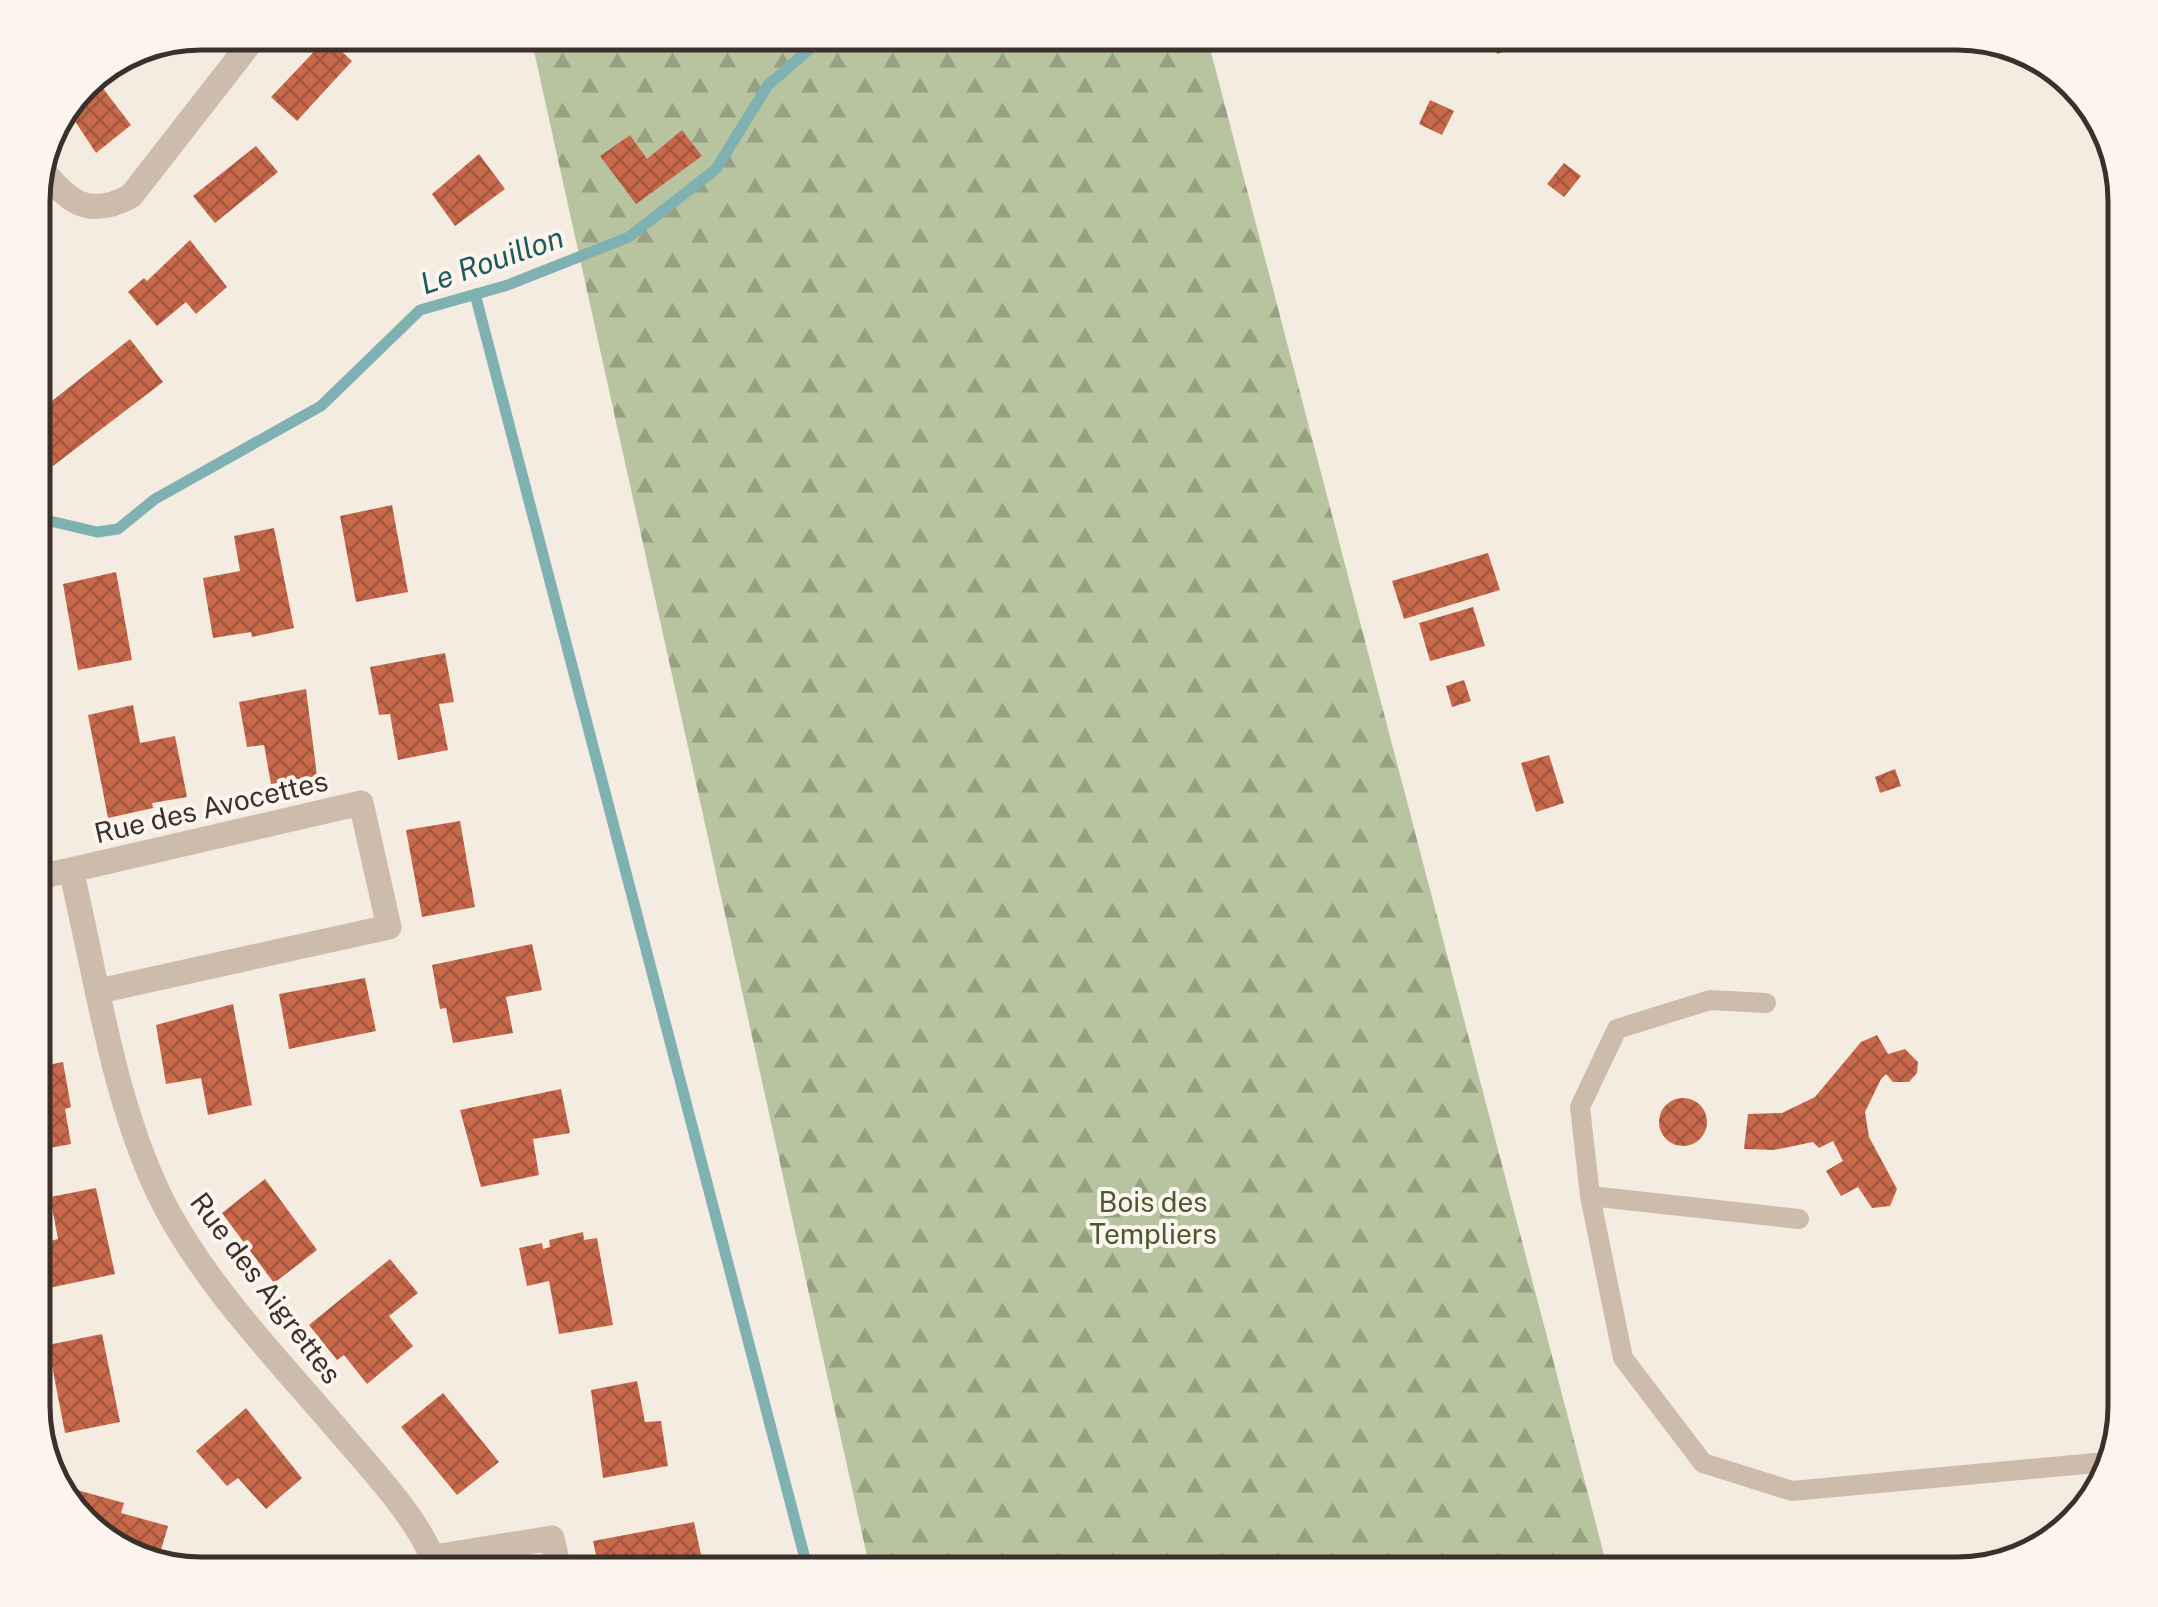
<svg xmlns="http://www.w3.org/2000/svg" width="2158" height="1607" font-family="'Public Sans',sans-serif">
<style>
.forest{fill:url(#forest-firs)}
.lines{fill:none;stroke-linecap:round;stroke-linejoin:round}
.stream{stroke:#7fb0b2;stroke-width:11}
.building{fill:url(#building-cross-hatch)}
.service{stroke:#cdbbac;stroke-width:20}
.minor{stroke:#cdbbac;stroke-width:25}
.labels{text-anchor:middle;stroke-width:8;stroke-linejoin:round;paint-order:stroke}
.street-label{font-size:28px;fill:#3b302b;stroke:#fbf5ee}
.park-label{font-size:28px;fill:#4a5a2e;stroke:#fbf5ee}
.water-label{font-size:30px;font-style:italic;fill:#1f5a5e;stroke:#fbf5ee}
.rim{fill:none;stroke:#3b302b;stroke-width:5}
</style>
<defs>
<pattern id="forest-firs" width="22" height="20" patternUnits="userSpaceOnUse" patternTransform="scale(2.5)"><rect width="22" height="20" fill="#b8c4a0"/><path d="M5 1l3.5 6h-7zM16 11l3.5 6h-7z" fill="#97a083"/></pattern>
<pattern id="building-cross-hatch" width="8" height="8" patternUnits="userSpaceOnUse" patternTransform="scale(2.5)"><rect width="8" height="8" fill="#c8694b"/><path d="M0 0l8 8M0 8l8-8" fill="none" stroke="#a4573f"/></pattern>
</defs>
<rect width="100%" height="100%" fill="#f4ebe1"/>
<!-- forest -->
<path class="forest" d="M 530,33 L 1206,33 L 1609,1574 L 871,1574 Z"/>
<g class="lines">
<!-- stream -->
<path class="stream" d="M 475,294 L 809,1574
M 33,517 L 97,532 L 118,529 L 155,499 L 321,406 L 420,310 L 508,285 L 629,237 L 716,169 L 768,85 L 828,33"/>
</g>
<!-- building -->
<path class="building" d="M 1490,33 L 1517,33 L 1522,46 L 1497,54 Z
M 327,38 L 352,61 L 297,121 L 271,97 Z
M 92,74 L 131,125 L 96,153 L 65,106 Z
M 1430,100 L 1454,111 L 1442,135 L 1419,124 Z
M 682,130 L 702,156 L 636,204 L 600,156 L 630,135 L 647,159 Z
M 256,146 L 278,172 L 215,223 L 193,196 Z
M 479,154 L 505,189 L 455,226 L 432,194 Z
M 1564,163 L 1581,176 L 1564,197 L 1547,184 Z
M 190,240 L 227,287 L 196,314 L 186,302 L 157,326 L 128,292 L 144,278 L 147,281 Z
M 487,261 L 493,272 L 483,277 L 477,267 Z
M 130,339 L 163,382 L 53,466 L 33,440 L 33,416 Z
M 392,505 L 408,592 L 356,602 L 340,516 Z
M 274,528 L 294,628 L 252,637 L 251,632 L 213,638 L 203,578 L 240,571 L 234,536 Z
M 1488,553 L 1500,590 L 1404,619 L 1392,581 Z
M 116,572 L 132,660 L 78,670 L 63,584 Z
M 1473,607 L 1485,646 L 1430,661 L 1419,623 Z
M 445,653 L 454,702 L 439,704 L 448,750 L 398,760 L 390,714 L 379,715 L 370,667 Z
M 1464,680 L 1471,701 L 1452,707 L 1446,686 Z
M 306,689 L 317,776 L 271,784 L 264,745 L 247,747 L 239,702 Z
M 133,705 L 140,743 L 175,736 L 187,797 L 152,803 L 153,808 L 108,818 L 88,715 Z
M 1549,755 L 1564,803 L 1536,812 L 1521,763 Z
M 1895,769 L 1901,786 L 1880,793 L 1875,777 Z
M 460,821 L 475,907 L 422,917 L 406,830 Z
M 532,944 L 542,990 L 506,997 L 513,1033 L 453,1043 L 446,1008 L 440,1009 L 432,965 Z
M 365,978 L 376,1031 L 289,1049 L 279,994 Z
M 233,1004 L 252,1105 L 208,1115 L 201,1078 L 166,1084 L 156,1025 Z
M 1877,1035 L 1888,1054 L 1905,1049 L 1918,1062 L 1917,1073 L 1909,1082 L 1893,1082 L 1886,1074 L 1881,1079 L 1865,1112 L 1869,1137 L 1897,1189 L 1890,1206 L 1872,1208 L 1858,1187 L 1841,1196 L 1826,1171 L 1843,1161 L 1833,1141 L 1819,1148 L 1813,1142 L 1774,1150 L 1744,1149 L 1748,1114 L 1782,1113 L 1815,1097 L 1861,1042 Z
M 63,1062 L 71,1107 L 65,1109 L 71,1144 L 33,1151 L 33,1068 Z
M 561,1089 L 570,1133 L 533,1139 L 539,1175 L 481,1187 L 460,1110 Z
M1659 1122a24 24 0 1 1 48 0a24 24 0 1 1-48 0Z
M 265,1179 L 317,1250 L 274,1283 L 222,1213 Z
M 96,1188 L 115,1274 L 49,1288 L 42,1243 L 58,1239 L 50,1197 Z
M 583,1232 L 584,1240 L 597,1238 L 613,1325 L 559,1334 L 549,1281 L 527,1286 L 519,1248 L 542,1243 L 543,1249 L 550,1247 L 549,1240 Z
M 390,1259 L 418,1293 L 389,1316 L 413,1346 L 367,1384 L 344,1355 L 337,1360 L 309,1325 Z
M 102,1334 L 120,1422 L 65,1433 L 48,1345 Z
M 637,1381 L 645,1422 L 661,1421 L 668,1466 L 603,1478 L 591,1390 Z
M 443,1393 L 499,1462 L 457,1495 L 401,1427 Z
M 246,1408 L 302,1478 L 266,1509 L 238,1478 L 227,1486 L 196,1451 Z
M 77,1490 L 124,1503 L 121,1513 L 168,1526 L 158,1560 L 98,1539 L 61,1494 L 74,1498 Z
M 694,1522 L 703,1564 L 667,1574 L 600,1574 L 593,1541 Z
M 368,1558 L 371,1574 L 286,1574 L 286,1573 Z"/>
<g class="lines">
<!-- service -->
<path class="service" d="M 1590,1196 L 1580,1107 L 1617,1029 L 1710,1000 L 1766,1003
M 1799,1219 L 1590,1196 L 1623,1358 L 1703,1463 L 1792,1491 L 2106,1462"/>
<!-- minor -->
<path class="minor" d="M 39,166 C 68,201 87,220 131,196 L 258,33
M 33,371 L 36,369
M 71,870 L 361,803 L 389,927 L 99,991
M 33,878 L 71,870 C 97,979 114,1109 166,1208 C 211,1292 283,1365 344,1437 C 373,1471 429,1530 437,1574
M 434,1557 L 552,1538 L 560,1574"/>
</g>
<g class="labels">
<!-- street labels -->
<g class="street-label">
<text transform="translate(211 807) rotate(-13)" y="10">Rue des Avocettes</text>
<text transform="translate(266 1288) rotate(53)" y="10">Rue des Aigrettes</text>
</g>
<!-- park labels -->
<g class="park-label">
<text x="1153" y="1212">Bois des<tspan x="1153" dy="32">Templiers</tspan></text>
</g>
<!-- water labels -->
<g class="water-label">
<text transform="translate(492 261) rotate(-19)" y="10">Le Rouillon</text>
</g>
</g>
<!-- crop -->
<path d="M0 0H2158V1607H0ZM201 50H1957A151 151 0 0 1 2108 201V1406A151 151 0 0 1 1957 1557H201A151 151 0 0 1 50 1406V201A151 151 0 0 1 201 50Z" fill="#fbf5ee" fill-rule="evenodd"/>
<path class="rim" d="M201 50H1957A151 151 0 0 1 2108 201V1406A151 151 0 0 1 1957 1557H201A151 151 0 0 1 50 1406V201A151 151 0 0 1 201 50Z"/>
</svg>
